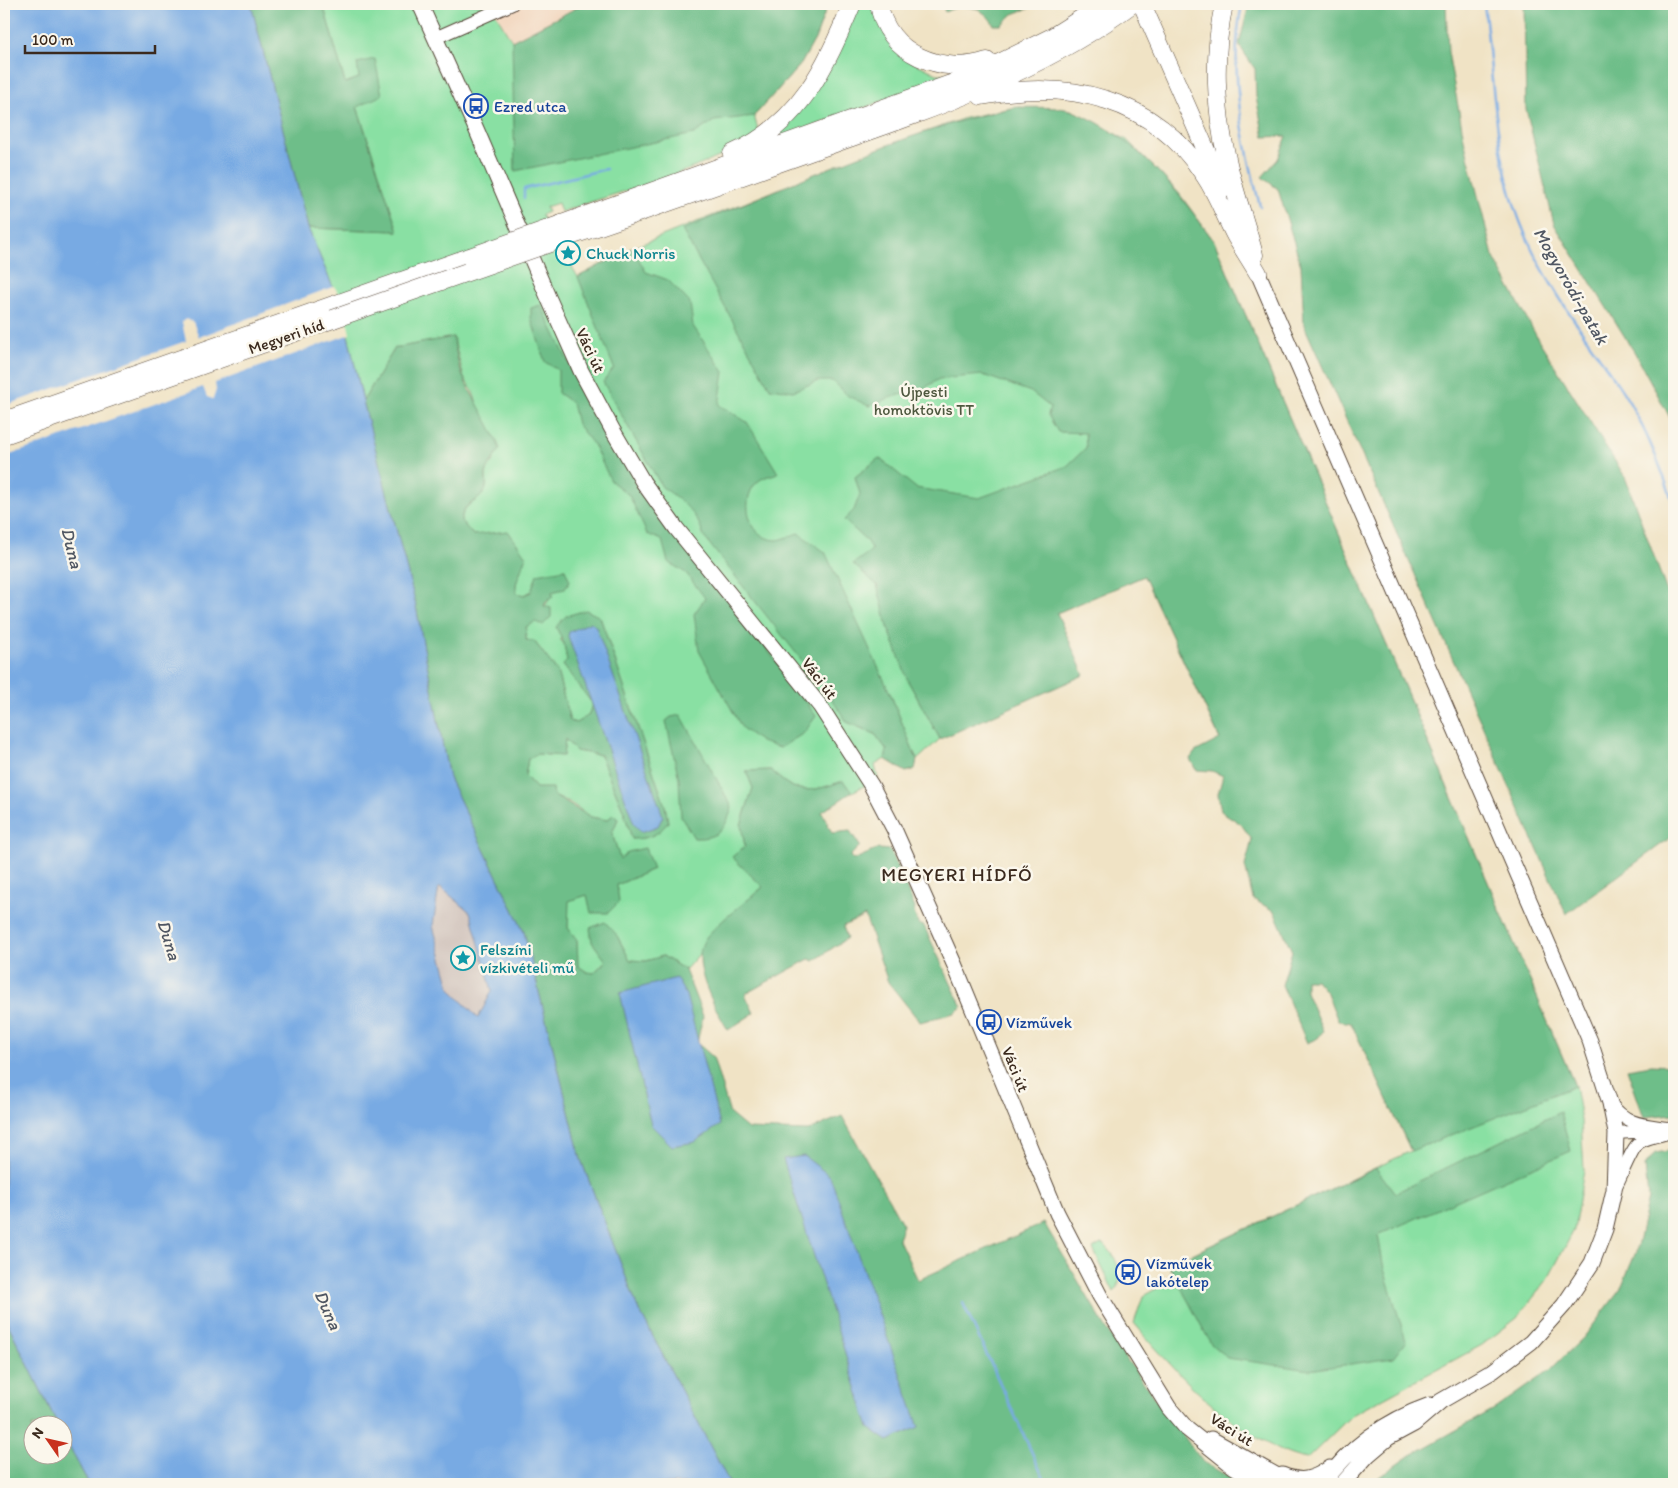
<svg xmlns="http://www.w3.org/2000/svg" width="1678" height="1488" font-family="Itim,sans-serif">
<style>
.built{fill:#f2d5bd}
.industrial{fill:#cfc1ba}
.green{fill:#89e0a3;stroke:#628560}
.forest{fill:#6ebe89;stroke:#547454}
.water{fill:#78aae3;stroke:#5a6a80;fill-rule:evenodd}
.pier{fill:#f0e3c5}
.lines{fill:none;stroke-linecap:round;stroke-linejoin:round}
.stream{stroke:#78aae3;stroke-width:2.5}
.minor-casing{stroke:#564637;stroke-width:14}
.major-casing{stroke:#564637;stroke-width:17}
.highway-casing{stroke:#564637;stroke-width:19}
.minor{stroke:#fff;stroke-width:12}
.major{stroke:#fff;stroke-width:15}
.highway{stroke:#fff;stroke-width:18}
.highway-bridge-casing{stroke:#564637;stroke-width:19;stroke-linecap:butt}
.highway-bridge{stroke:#fff;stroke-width:18}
.labels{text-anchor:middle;stroke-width:5;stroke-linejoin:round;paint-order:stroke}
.transit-label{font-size:16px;fill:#164399;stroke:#fbf7ec;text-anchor:start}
.culture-label{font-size:16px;fill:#0d838f;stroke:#fbf7ec;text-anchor:start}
.street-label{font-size:16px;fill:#3b2a1e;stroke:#fbf7ec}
.park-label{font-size:16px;fill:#4e583f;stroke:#fbf7ec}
.water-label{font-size:18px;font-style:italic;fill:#505763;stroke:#fbf7ec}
.quarter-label{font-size:19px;letter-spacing:1px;fill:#3b2a1e;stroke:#fbf7ec}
</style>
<rect width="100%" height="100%" fill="#fbf7ec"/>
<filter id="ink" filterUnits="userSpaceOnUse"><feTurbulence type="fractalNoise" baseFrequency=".02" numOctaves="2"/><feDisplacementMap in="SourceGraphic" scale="10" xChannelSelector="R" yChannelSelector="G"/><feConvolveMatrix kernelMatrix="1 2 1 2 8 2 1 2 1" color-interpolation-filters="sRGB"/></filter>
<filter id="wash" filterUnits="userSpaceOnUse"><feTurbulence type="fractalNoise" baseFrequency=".0096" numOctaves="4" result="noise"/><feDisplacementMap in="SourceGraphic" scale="20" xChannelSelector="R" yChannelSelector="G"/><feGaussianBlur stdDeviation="1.12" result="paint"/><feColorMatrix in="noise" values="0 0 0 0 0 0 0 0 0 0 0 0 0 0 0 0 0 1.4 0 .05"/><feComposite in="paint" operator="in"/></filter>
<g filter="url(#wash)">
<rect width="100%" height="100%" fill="#f0e3c5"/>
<!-- built -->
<path class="built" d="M 490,4 L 584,4 L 512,41 Z"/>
<!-- industrial -->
<path class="industrial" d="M 439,886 L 470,912 L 492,991 L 478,1018 L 451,990 L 433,926 Z"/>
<!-- green -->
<path class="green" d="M 323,4 L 490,4 L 512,41 L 584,4 L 828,4 L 815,39 L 801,64 L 754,116 L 760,136 C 699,172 627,189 561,212 L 558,203 L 546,207 L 548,212 L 541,215 L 578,277 L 632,248 L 889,145 L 965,118 L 1016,107 L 1071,110 L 1127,140 L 1178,192 L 1214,241 L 1575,1086 L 1581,1120 L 1584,1170 L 1574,1230 L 1548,1279 L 1517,1318 L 1482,1345 L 1352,1415 L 1307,1459 C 1289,1456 1277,1449 1261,1440 C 1210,1410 1172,1368 1134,1323 L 1143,1296 L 1174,1279 L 1169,1265 L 1411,1151 L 1144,576 L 1056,613 L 908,681 L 940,739 L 917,760 L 890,693 L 847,722 L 875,734 L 887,750 L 885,759 L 875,765 L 878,779 L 852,792 L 843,781 C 811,792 796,797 771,770 L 746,771 L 753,788 L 741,825 L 745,846 L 763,887 L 707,936 L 701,952 L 685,970 L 663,956 L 646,961 L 630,960 L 616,934 L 592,942 L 606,960 L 594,973 L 587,972 L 578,966 L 577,940 L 568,928 L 568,901 L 617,885 L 653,869 L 620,860 L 612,833 L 618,819 L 613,815 L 607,820 L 591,817 L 572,804 L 536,788 L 525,776 L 528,759 L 537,754 L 563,756 L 565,739 L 576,751 L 600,755 L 624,812 L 632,839 L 668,822 L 665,806 L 600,617 L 560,639 L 564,644 L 567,661 L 563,665 L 592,703 L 589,715 L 576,723 L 570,721 L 557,671 L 534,641 L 526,640 L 526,627 C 539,620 559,584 565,569 C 548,573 540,588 524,595 L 516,593 L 516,584 L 526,556 L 486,534 L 473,535 L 461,521 C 464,502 474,505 483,494 C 488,487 486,482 486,474 C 487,469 491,464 494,460 L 481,413 L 472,390 L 464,378 L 453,337 L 395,348 L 363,401 L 342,309 L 308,228 L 398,231 L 357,106 L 359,78 L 345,83 Z
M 861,4 L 873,4 L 911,61 L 937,74 L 954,75 L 770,142 Z
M 1101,1244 C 1115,1248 1127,1282 1114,1292 L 1093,1249 Z"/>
<!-- forest -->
<path class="forest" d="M 251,4 L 323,4 L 345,83 L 359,78 L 357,63 L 375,59 L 382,95 L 357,107 L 398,231 L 308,228 Z
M 584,4 L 828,4 L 815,39 L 801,64 L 754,116 L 714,121 L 694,134 L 515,171 L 512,41 Z
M 942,4 L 1040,4 L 1013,14 L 1001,25 L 994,25 C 983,6 964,2 945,12 Z
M 1249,4 L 1446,4 L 1448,52 L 1465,144 L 1493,256 L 1538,339 L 1625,477 L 1674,611 L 1674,835 L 1566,914 L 1304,325 L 1301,266 L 1278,189 L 1262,177 L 1278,159 L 1287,136 L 1264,137 L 1256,97 L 1255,69 L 1239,45 Z
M 1524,4 L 1674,4 L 1674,425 L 1635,353 L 1554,224 L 1526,109 Z
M 1016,107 C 1031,108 1060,106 1073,111 C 1136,136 1175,188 1214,241 L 1575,1086 L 1411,1151 L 1351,1023 L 1338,1021 L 1327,993 L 1316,980 L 1306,980 L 1306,992 L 1323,1031 L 1318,1038 L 1307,1043 L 1282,985 L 1292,951 L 1274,911 L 1253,899 L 1245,866 L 1252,840 L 1241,824 L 1221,811 L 1218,794 L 1223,776 L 1212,771 L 1196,770 L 1190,759 L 1195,752 L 1220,739 L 1144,576 L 1057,613 L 1084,675 L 940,739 L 908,681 L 888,627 L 877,585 L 853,564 L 872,550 L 866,540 L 844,520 L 854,510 L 860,494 L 855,477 L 879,458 L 916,488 L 979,498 L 1067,466 L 1086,448 L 1085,433 L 1058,432 L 1048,415 L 1050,407 L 1031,392 L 983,375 L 939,379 L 923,389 L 892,397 L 869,406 L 848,396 L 833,381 L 818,381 L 793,391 L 770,388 L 682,230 C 791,185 900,132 1016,107 Z
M 632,248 L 646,272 L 668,280 L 690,303 L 693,326 L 724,372 L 719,405 L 747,422 L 778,473 C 773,475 765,476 760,480 C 738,495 747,539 776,540 C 782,540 792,535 798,533 L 825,552 L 890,693 L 917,760 L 915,769 L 906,772 L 885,759 L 887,750 L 875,734 L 847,722 L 827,692 L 704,537 C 698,514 682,500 662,487 L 603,382 L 614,368 L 578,277 Z
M 541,305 L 574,374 L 607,432 L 816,716 L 804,733 L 780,748 L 761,742 L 742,728 L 699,651 L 694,614 L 705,598 L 686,573 L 668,562 L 662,540 L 647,534 L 629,495 L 611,481 L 593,444 L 577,424 L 572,403 L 558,393 L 558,370 L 545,362 L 531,318 L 531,308 Z
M 453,337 C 456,350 458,366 464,379 C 475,402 491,424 500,449 C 496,456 488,465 486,473 C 485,481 489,487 482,495 C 472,506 464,501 461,521 L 473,535 L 508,531 L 526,556 L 516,584 L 516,593 L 524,595 L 531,592 L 537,574 L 565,569 L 570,581 L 564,589 L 552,592 L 553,597 L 546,601 L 544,606 L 551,608 L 551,617 L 543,625 L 535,622 L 526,627 L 526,640 L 534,641 L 557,671 L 570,721 L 576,723 L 589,715 L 592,703 L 563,665 L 567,661 L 564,644 L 556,627 L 566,616 L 586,610 L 600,617 L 665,806 L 668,822 C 659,835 648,839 632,839 L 624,812 L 600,755 L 576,751 L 565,739 L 563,756 L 537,754 L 528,759 L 525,776 L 536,788 L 553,788 L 554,796 L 591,817 L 607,820 L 613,815 L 618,819 L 612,833 L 620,859 L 628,852 L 645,848 L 653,869 L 617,885 L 619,902 L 608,913 L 591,913 L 587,895 L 569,901 L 568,928 L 577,940 L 578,966 L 587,972 L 594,973 L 606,961 L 592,942 L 590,928 L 605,922 L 616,934 L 630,960 L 646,961 L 663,956 L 685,970 L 703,1016 L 697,1043 L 713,1057 L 730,1114 L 748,1129 L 808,1131 L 842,1116 L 903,1225 L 898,1238 L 918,1280 L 1044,1223 L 1116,1345 L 1203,1462 L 1241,1484 L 730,1484 L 637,1306 L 581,1160 L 524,932 L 449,778 L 415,601 L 363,401 L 395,348 Z
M 681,715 L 732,807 C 726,829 718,839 694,838 L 681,816 L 679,779 L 666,721 L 671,717 Z
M 771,770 C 796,797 811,792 843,781 L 852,792 L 822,812 L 832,833 L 850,831 L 860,846 L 850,856 L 853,860 L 878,849 L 890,850 L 915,908 L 914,912 L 918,924 L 924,926 L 962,1007 L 954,1013 L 920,1022 L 888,982 L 865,916 L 843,926 L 847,938 L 814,961 L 809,959 L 745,994 L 754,1013 L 728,1030 C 715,1008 686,959 708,935 C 724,917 745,903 763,887 L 732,857 L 745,846 L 741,825 L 753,788 L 746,771 Z
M 1651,1065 L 1674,1066 L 1674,1114 L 1644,1117 L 1627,1069 Z
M 1560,1112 L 1571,1151 L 1378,1235 L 1384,1269 L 1406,1341 L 1393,1358 L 1309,1370 L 1227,1358 L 1211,1344 L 1169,1265 L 1376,1168 L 1395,1193 Z
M 1674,1150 L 1674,1484 L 1369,1484 L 1406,1458 L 1496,1408 L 1550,1370 L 1584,1337 L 1620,1290 L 1636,1252 L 1648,1198 L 1645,1166 L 1655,1153 Z
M 4,1316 L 58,1425 L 32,1426 L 32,1456 L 62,1456 L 63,1435 L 89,1484 L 4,1484 Z"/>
<!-- water -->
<path class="water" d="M 4,4 L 251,4 L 308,228 L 342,309 L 363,401 L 415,601 L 449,778 L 524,932 L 581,1160 L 637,1306 L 730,1484 L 89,1484 L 63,1435 L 62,1426 L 58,1425 L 4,1316 ZM 439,886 L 470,912 L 492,991 L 478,1018 L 451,990 L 433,926 Z
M 591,622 L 596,627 L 663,816 L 658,826 L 641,832 L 634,824 L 568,636 L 569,632 Z
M 676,978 L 686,995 L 720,1125 L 695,1142 L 672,1146 L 651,1125 L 620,993 Z
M 804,1156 L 830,1176 L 919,1427 L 888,1441 L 869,1428 L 783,1159 Z"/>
<!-- pier -->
<path class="pier" d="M 335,286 L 344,308 L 350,334 L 215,383 L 216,390 L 213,399 L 207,397 L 203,387 L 4,457 L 4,406 L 186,341 L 182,322 L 186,319 L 193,322 L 199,337 Z"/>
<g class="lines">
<!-- stream -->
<path class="stream" d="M 1242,4 C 1228,72 1243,140 1260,206
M 1484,4 C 1494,81 1494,166 1527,238 C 1552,294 1590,341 1623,392 C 1646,428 1661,466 1674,506
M 524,198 L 524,189 L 606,169
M 963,1303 L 1045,1481"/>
</g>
</g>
<g filter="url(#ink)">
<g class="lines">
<defs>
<path id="minor" d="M 435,38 L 512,4
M 1610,1103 C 1629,1128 1647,1124 1674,1129
M 1616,1133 L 1649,1131
M 1614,1190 C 1620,1180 1632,1146 1640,1142 C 1649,1136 1664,1135 1674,1131"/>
<path id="major" d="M 420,4 L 477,131 L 548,297 L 581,371 L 612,429 L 643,482 L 676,528 L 820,706 L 871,785 L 894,829 L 955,966 L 1057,1213 L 1100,1296 L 1169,1408 L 1187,1429 L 1233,1466 L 1263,1484
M 1258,273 L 1590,1041 L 1610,1103 L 1616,1133 L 1614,1190 L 1605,1229 L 1592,1263 L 1564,1305 L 1531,1342 L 1493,1371 L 1441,1401 L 1414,1424 L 1388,1438 L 1368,1455 L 1342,1484
M 1211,1439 L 1292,1484
M 1282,1475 C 1302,1483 1312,1480 1330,1468
M 1323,1484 C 1350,1446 1385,1421 1430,1405"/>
<path id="highway" d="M 879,4 C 886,54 944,76 987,61
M 1142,4 L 1223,189
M 1224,4 C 1213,54 1215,109 1227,159 C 1234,192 1246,223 1254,255
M 981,96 C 1069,79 1153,97 1205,176 C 1218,195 1225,217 1236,237 C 1243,249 1251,261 1258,273
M 732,154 C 800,124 825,68 852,4
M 562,224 L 973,76 L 1052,37 L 1104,4
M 567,237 C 651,209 734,179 818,149 C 927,111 1038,74 1132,4
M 4,421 L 470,257
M 4,435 L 333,319"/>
</defs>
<!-- minor casing -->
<use href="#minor" class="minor-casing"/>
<!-- major casing -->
<use href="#major" class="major-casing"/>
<!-- highway casing -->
<use href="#highway" class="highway-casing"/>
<!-- minor -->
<use href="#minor" class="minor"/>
<!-- major -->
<use href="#major" class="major"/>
<!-- highway -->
<use href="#highway" class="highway"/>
<defs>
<path id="highway-bridge" d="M 470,257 L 562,224
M 333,319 L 567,237"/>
</defs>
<!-- highway-bridge casing -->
<use href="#highway-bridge" class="highway-bridge-casing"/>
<!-- highway-bridge -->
<use href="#highway-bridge" class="highway-bridge"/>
</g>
</g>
<!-- icons -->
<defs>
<symbol id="bus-ring" viewBox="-11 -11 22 22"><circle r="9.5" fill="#fbf7ec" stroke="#1a4fb4" stroke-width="1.5"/><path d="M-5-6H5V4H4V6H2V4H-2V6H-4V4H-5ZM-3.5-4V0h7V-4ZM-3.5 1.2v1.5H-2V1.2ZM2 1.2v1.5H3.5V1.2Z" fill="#1a4fb4"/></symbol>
<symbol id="sight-ring" viewBox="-11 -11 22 22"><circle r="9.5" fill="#fbf7ec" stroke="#0f9aa8" stroke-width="1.5"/><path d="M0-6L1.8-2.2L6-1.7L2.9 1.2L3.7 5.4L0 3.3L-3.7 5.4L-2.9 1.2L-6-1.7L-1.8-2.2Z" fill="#0f9aa8"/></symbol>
</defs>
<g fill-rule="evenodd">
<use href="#bus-ring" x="462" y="92" width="28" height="28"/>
<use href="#sight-ring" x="554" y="239" width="28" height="28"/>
<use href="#sight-ring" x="449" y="944" width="28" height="28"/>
<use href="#bus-ring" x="975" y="1008" width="28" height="28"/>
<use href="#bus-ring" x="1114" y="1258" width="28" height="28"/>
</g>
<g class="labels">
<!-- transit labels -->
<g class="transit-label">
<text x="494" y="112">Ezred utca</text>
<text x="1006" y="1028">Vízművek</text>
<text x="1146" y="1269">Vízművek<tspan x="1146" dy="18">lakótelep</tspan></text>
</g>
<!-- culture labels -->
<g class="culture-label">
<text x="586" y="259">Chuck Norris</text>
<text x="480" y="955">Felszíni<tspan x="480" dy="18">vízkivételi mű</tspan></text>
</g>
<!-- street labels -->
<g class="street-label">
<text transform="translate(286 336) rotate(-19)" y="6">Megyeri híd</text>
<text transform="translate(591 350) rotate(65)" y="6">Váci út</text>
<text transform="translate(820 678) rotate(53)" y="6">Váci út</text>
<text transform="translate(1016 1069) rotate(68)" y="6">Váci út</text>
<text transform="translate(1232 1429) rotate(32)" y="6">Váci út</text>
</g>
<!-- park labels -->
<g class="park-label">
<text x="924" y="397">Újpesti<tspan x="924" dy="18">homoktövis TT</tspan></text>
</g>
<!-- water labels -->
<g class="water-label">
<text transform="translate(1571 286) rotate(60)" y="6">Mogyoródi-patak</text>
<text transform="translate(72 548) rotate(76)" y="6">Duna</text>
<text transform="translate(169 940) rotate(73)" y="6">Duna</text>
<text transform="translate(328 1310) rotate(66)" y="6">Duna</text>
</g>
<!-- quarter labels -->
<g class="quarter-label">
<text x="957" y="881">MEGYERI HÍDFŐ</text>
</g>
</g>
<!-- margin -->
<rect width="1678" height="1488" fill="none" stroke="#fbf7ec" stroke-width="20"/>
<!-- north arrow -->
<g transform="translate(48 1440) rotate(304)"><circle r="24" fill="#fbf7ec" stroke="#aea59a"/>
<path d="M0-4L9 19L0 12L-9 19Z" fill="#c8321e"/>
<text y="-8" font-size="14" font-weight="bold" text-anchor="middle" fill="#3b2a1e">N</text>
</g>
<!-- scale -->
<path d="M25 45v8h130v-8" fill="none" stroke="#3b2a1e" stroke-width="2.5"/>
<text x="32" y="45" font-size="15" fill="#3b2a1e" stroke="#fbf7ec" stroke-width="4" paint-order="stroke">100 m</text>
</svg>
